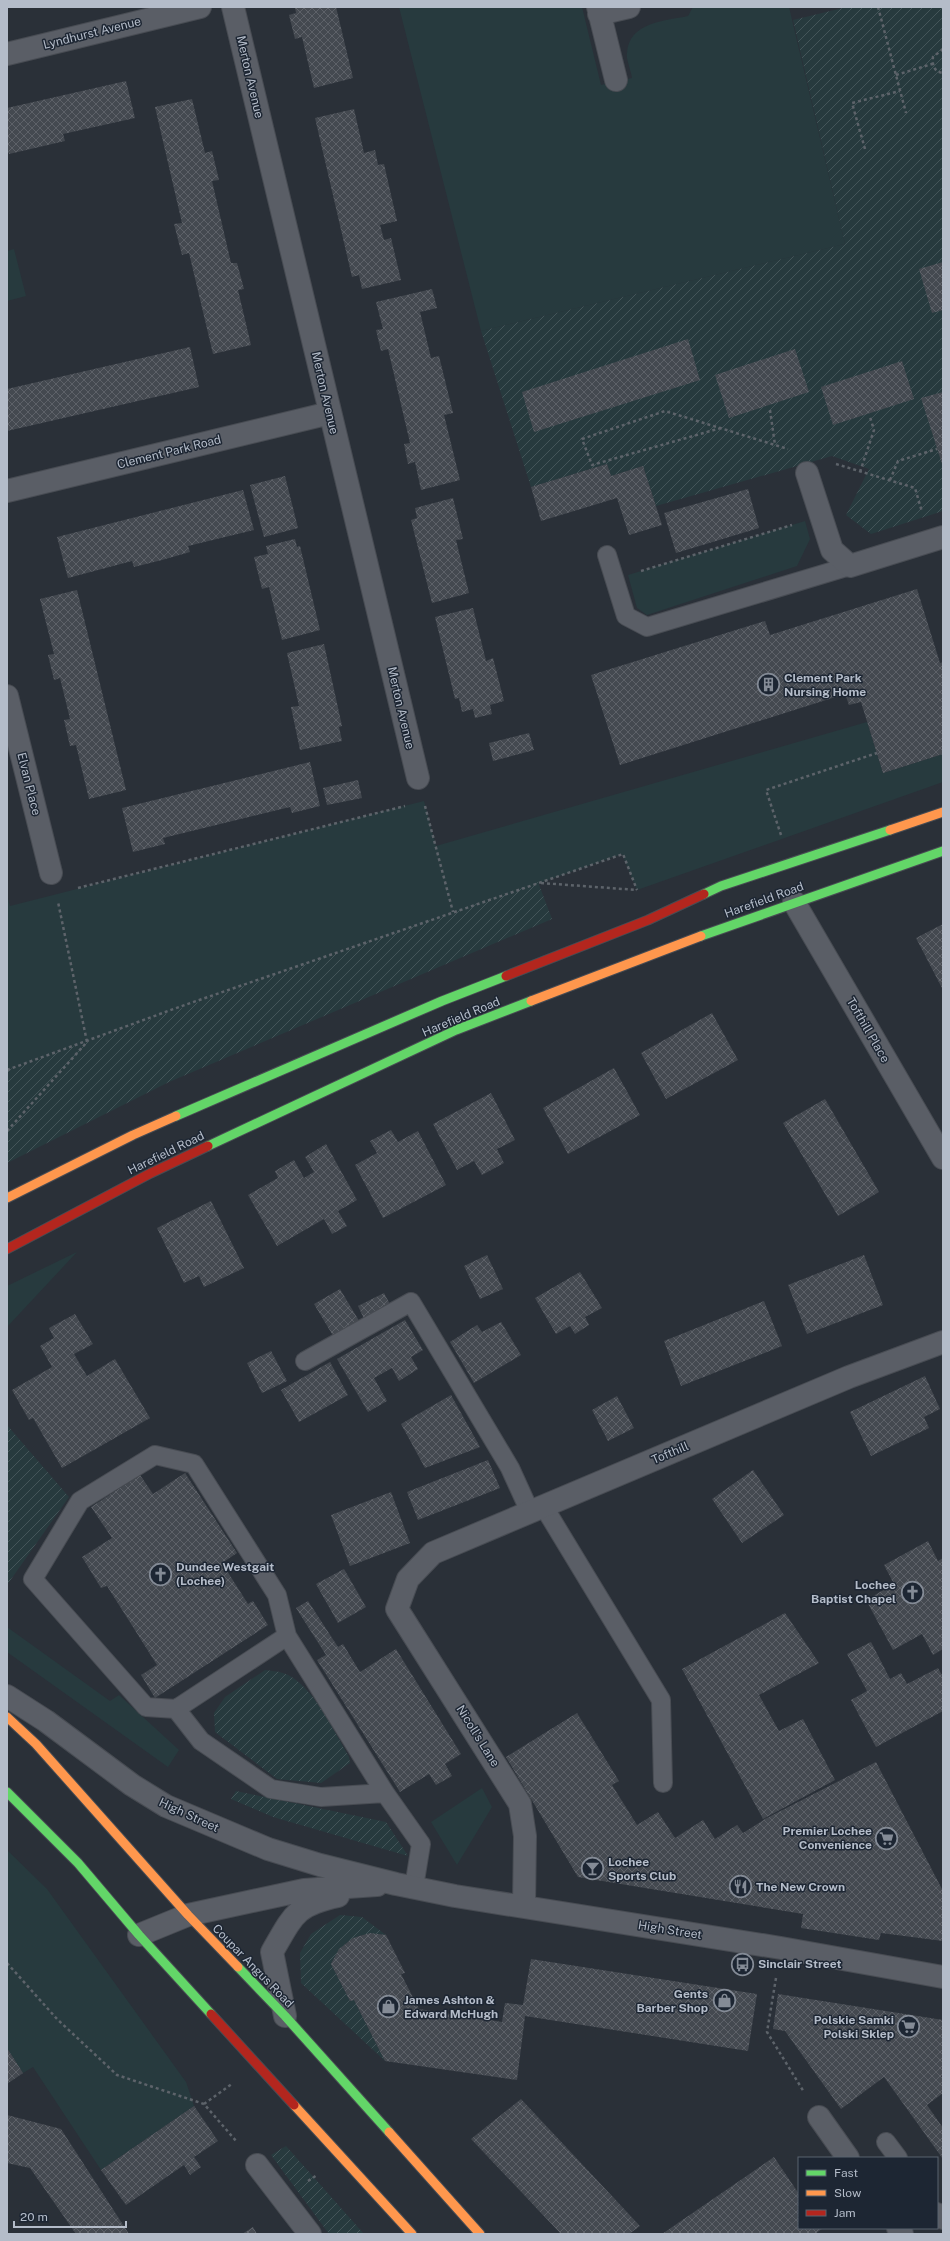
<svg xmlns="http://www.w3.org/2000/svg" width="950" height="2241" font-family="'Public Sans',sans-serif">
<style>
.grass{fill:#273a3e}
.garden{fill:url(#garden-furrows)}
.building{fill:url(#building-cross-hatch)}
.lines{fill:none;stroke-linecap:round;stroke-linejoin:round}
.lane-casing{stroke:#484c53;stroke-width:20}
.street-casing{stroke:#484c53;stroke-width:24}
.fast-casing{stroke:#484c53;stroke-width:11}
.slow-casing{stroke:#484c53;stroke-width:11}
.jam-casing{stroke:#484c53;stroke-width:11}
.path{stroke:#5d636a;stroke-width:2.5;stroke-dasharray:3 3;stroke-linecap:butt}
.lane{stroke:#5a5e66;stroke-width:18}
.street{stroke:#5a5e66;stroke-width:22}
.fast{stroke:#63d668;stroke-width:9}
.slow{stroke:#ff974d;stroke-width:9}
.jam{stroke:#b3261e;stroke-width:9}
.labels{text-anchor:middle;stroke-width:3;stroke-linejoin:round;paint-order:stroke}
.street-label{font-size:12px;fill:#b4bcc9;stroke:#1d2633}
.poi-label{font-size:12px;font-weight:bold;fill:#b4bcc9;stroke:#1d2633;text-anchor:start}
</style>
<defs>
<pattern id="garden-furrows" width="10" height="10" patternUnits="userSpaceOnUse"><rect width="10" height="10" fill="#273a3e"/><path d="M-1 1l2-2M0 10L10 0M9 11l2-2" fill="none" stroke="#445559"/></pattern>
<pattern id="building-cross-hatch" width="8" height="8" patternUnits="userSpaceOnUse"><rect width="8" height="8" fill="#444950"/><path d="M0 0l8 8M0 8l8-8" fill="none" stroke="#5d6168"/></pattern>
</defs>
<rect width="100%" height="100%" fill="#2a3038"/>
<!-- grass -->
<path class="grass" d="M 399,7 L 582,7 L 601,85 L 632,78 C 631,70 626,60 627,53 C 629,22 665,21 688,16 L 693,7 L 789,7 L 845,244 L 481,331 Z
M 14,249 L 26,296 L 7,301 L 7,251 Z
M 805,521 L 810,539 L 797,566 L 647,615 L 637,608 L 628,575 Z
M 867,722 L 883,773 L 943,754 L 943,782 L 637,890 L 622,854 L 7,1070 L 7,895 L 10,906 L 424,801 L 436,846 Z
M 77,1252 L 7,1327 L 7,1286 Z
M 7,1627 L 110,1701 L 119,1695 L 179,1750 L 168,1767 L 7,1652 Z
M 482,1788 L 492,1807 L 457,1865 L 431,1822 Z
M 7,1850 L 47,1889 L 186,2082 L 194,2106 L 101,2170 L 33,2067 L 23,2073 L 7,2048 Z"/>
<!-- garden -->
<path class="garden" d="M 847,7 L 943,7 L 943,511 L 871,534 L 846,515 L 869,469 L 832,456 L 656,506 L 643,466 L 611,476 L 607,464 L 531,487 L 481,331 L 845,244 L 793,20 Z
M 538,882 L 552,919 L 169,1082 L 7,1163 L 7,1070 Z
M 7,1425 L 69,1497 L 7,1585 Z
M 265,1670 C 271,1671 277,1671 283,1673 C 311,1681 335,1733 349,1757 L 350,1763 L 321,1783 L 277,1779 L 215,1732 L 214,1713 L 225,1697 Z
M 236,1791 L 386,1822 L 408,1856 L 273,1817 L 231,1799 Z
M 340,1915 L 362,1917 L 386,1935 C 358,1931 344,1939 331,1964 L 350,2001 L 354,2000 L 385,2061 L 301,1983 L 300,1953 L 311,1934 Z
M 286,2146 L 364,2234 L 329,2234 L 271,2155 Z"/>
<!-- building -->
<path class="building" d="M 295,7 L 336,7 L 353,78 L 314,88 L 302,37 L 295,39 L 289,15 L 296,13 Z
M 126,81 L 135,118 L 63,134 L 65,141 L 9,154 L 7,147 L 7,108 Z
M 192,99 L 205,153 L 212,151 L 219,180 L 212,181 L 231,263 L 237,263 L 244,289 L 238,290 L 251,345 L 213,354 L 189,253 L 182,255 L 174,224 L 182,223 L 155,107 Z
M 354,109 L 364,153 L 375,150 L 378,165 L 384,164 L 397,221 L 380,225 L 384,240 L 391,238 L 401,280 L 362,289 L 359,275 L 352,277 L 315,118 Z
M 943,262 L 943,310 L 932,313 L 919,269 Z
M 432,289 L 437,308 L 420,312 L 431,358 L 439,356 L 453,413 L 444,415 L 460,480 L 421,490 L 415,462 L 408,464 L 404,444 L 410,443 L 388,349 L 381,351 L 376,330 L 383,329 L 376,302 Z
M 688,339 L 700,380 L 534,432 L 522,392 Z
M 190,347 L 199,387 L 7,431 L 7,389 Z
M 795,349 L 809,392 L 729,418 L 715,375 Z
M 902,361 L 914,399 L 833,425 L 821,387 Z
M 943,392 L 943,467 L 921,398 Z
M 607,464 L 611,476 L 643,466 L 662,525 L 629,535 L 617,498 L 541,521 L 531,487 Z
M 285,476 L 298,528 L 264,537 L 250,485 Z
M 748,489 L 759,528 L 676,553 L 664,513 Z
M 243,490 L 254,530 L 188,546 L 190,552 L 162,560 L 134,567 L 132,561 L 68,578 L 57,537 Z
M 453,498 L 463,539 L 456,540 L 469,593 L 432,603 L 411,520 L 417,518 L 415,508 Z
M 295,539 L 297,547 L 300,546 L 320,630 L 282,640 L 269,587 L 262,589 L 254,557 L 268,554 L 266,546 Z
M 917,589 L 940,663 L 943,662 L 943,754 L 883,773 L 861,702 L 849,705 L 845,694 L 620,765 L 591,675 L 765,621 L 770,635 Z
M 77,590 L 126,790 L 89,799 L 76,745 L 70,746 L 64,720 L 70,719 L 60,678 L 54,680 L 48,655 L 54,654 L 40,599 Z
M 473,608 L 486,661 L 493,658 L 504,701 L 490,705 L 492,714 L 475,718 L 473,709 L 462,712 L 459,698 L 455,699 L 435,617 Z
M 324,644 L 342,726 L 339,727 L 342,741 L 300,750 L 291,707 L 299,706 L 287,653 Z
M 529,733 L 534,750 L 493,761 L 489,743 Z
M 310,762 L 320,806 L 292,813 L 290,807 L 163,838 L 165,844 L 133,852 L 122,808 Z
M 358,780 L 362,798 L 327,805 L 323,788 Z
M 943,924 L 943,990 L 916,938 Z
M 712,1013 L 738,1060 L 666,1099 L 641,1053 Z
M 614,1068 L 640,1115 L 568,1154 L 543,1108 Z
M 491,1093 L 515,1140 L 497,1149 L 504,1163 L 482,1175 L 474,1161 L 457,1170 L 433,1124 Z
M 825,1099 L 879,1192 L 838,1216 L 783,1123 Z
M 391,1130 L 398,1142 L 418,1131 L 446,1185 L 383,1218 L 355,1165 L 377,1153 L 370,1141 Z
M 326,1144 L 357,1200 L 338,1211 L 347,1226 L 332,1234 L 324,1219 L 277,1246 L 248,1195 L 278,1178 L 275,1171 L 294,1160 L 304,1178 L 314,1172 L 305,1157 Z
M 211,1201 L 244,1268 L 204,1287 L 199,1276 L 184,1283 L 157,1228 Z
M 487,1255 L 503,1289 L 480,1299 L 464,1266 Z
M 864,1255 L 883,1305 L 807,1334 L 788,1285 Z
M 580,1272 L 602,1308 L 585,1317 L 589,1325 L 575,1334 L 570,1326 L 556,1334 L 535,1298 Z
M 340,1289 L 361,1324 L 335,1339 L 314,1304 Z
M 384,1293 L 392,1308 L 365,1321 L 358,1306 Z
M 764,1301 L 782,1346 L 681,1386 L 664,1341 Z
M 75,1314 L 93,1344 L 74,1354 L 87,1376 L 115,1359 L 150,1418 L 62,1468 L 33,1418 L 29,1420 L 12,1390 L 52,1367 L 40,1346 L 54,1338 L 49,1328 Z
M 405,1320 L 423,1350 L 411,1357 L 418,1369 L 399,1381 L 392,1368 L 374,1378 L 387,1401 L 368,1412 L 337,1359 Z
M 501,1322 L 521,1355 L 474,1383 L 450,1342 L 477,1325 L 482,1332 Z
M 271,1351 L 287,1381 L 262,1393 L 247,1363 Z
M 330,1362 L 348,1395 L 299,1422 L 281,1390 Z
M 925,1376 L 940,1409 L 924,1417 L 929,1428 L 871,1456 L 850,1412 Z
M 451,1395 L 480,1447 L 425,1468 L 401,1424 Z
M 617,1396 L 634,1428 L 608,1441 L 592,1410 Z
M 488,1460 L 500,1488 L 418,1520 L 407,1492 Z
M 753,1470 L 784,1515 L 742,1543 L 712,1499 Z
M 185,1473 L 237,1553 L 222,1563 L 248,1604 L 253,1601 L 268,1625 L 155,1698 L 141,1675 L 157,1665 L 107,1586 L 101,1588 L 82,1557 L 112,1538 L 91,1507 L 140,1475 L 153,1494 Z
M 391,1492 L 410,1543 L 350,1566 L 331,1515 Z
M 928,1541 L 938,1561 L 943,1558 L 943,1649 L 933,1655 L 922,1634 L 893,1650 L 866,1600 L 894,1584 L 884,1565 Z
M 344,1569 L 366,1607 L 338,1623 L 316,1584 Z
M 308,1601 L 338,1647 L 343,1644 L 360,1672 L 396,1649 L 461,1754 L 445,1764 L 452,1776 L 436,1785 L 429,1774 L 400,1792 L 317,1660 L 326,1655 L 296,1608 Z
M 785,1613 L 819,1663 L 759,1695 L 779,1731 L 803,1719 L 835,1780 L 763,1819 L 682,1669 Z
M 871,1642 L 890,1679 L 901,1673 L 907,1684 L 938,1668 L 943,1677 L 943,1711 L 876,1747 L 851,1700 L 867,1691 L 847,1654 Z
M 577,1713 L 619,1781 L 612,1785 L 637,1825 L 658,1812 L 675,1838 L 703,1820 L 715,1839 L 737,1825 L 743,1833 L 765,1819 L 876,1762 L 943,1891 L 943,1941 L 881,1933 L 879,1940 L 801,1928 L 803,1914 L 578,1877 L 506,1757 Z
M 370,1933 L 386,1935 L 405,1973 L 401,1974 L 419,2009 L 502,2022 L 505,2003 L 523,2005 L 531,1959 L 757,1994 L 748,2051 L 525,2016 L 517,2080 L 385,2061 L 354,2000 L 350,2001 L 331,1964 L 339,1949 L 353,1938 Z
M 778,1994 L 943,2020 L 943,2076 L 941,2076 L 943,2079 L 943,2093 L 927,2105 L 943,2128 L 943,2159 L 884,2077 L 841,2109 L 785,2031 L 773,2029 Z
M 7,2048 L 23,2073 L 7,2084 Z
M 521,2099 L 640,2226 L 629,2234 L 561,2234 L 471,2139 Z
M 194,2106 L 218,2141 L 194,2157 L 201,2167 L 190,2175 L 184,2165 L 126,2205 L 101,2170 Z
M 7,2115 L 61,2129 L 129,2234 L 76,2234 L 30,2168 L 7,2163 Z
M 774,2157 L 799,2194 L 799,2228 L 823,2228 L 815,2234 L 662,2234 Z
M 253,2227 L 257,2234 L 242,2234 Z"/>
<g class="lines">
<defs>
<path id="lane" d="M 607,555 L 626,616 L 647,627 L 850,566
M 305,1361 L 411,1302 L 510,1468 L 530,1512
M 544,1507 L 661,1700 L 663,1783
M 176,1709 L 146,1707 L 33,1579 L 80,1501 L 155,1455 L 194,1464 L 277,1595 L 287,1636
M 385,1793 L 321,1797 L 271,1789 L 201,1741 L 176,1709 L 287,1636 L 385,1793 L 421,1844 L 414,1887
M 886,2142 L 898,2158
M 937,2212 L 943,2220"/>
<path id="street" d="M 233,7 L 418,778
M 598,7 L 616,80
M 599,14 L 629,7
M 7,54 L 200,7
M 807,473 L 832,550 L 850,566 L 943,537
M 7,491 L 330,413
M 7,696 L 51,873
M 794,902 L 943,1158
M 7,1696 L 46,1721 L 132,1785 L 166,1806 L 268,1849 L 320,1865 L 396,1884 L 455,1896 L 781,1948 L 943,1977
M 524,1906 L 525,1836 L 520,1804 L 397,1609 L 408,1579 L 433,1553 L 849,1377 L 943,1342
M 139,1935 L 188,1915 L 304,1890 L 377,1885
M 285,2016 L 272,1952 C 293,1916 295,1905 338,1896
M 819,2117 L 848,2158
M 257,2165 L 310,2234
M 898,2228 L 902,2234"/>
<path id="fast" d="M 704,894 L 721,886 L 890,830
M 701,936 L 943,851
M 176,1116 L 442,1001 L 506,976
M 208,1146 L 456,1030 L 531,1001
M 7,1792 L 78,1863 L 139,1935 L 211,2014
M 238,1967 L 285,2016 L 389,2132"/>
<path id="slow" d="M 890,830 L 943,812
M 531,1001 L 701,936
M 7,1198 L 133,1135 L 176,1116
M 7,1717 L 36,1744 L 188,1915 L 238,1967
M 294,2105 L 412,2234
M 389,2132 L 480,2234"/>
<path id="jam" d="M 506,976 L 648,920 L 704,894
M 7,1249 L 151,1173 L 208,1146
M 211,2014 L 294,2105"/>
</defs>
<!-- lane casing -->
<use href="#lane" class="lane-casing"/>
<!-- street casing -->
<use href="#street" class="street-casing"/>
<!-- fast casing -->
<use href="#fast" class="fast-casing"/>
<!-- slow casing -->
<use href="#slow" class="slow-casing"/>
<!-- jam casing -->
<use href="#jam" class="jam-casing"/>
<!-- path -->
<path class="path" d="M 878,7 L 906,113
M 943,49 L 933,57 C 932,65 934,72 943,73
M 896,75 L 932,64
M 865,149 L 852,103 L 900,91
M 770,410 L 775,445
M 721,428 L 592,465 L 582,439 L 665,411 L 788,449
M 836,464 L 915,488 L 922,512
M 860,472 L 874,430 L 870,417
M 890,480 L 898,461 L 937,449
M 641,571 L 792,525
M 425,806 L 453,912
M 781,835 L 766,790 L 877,753
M 541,883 L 637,890
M 78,888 L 405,806
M 7,1070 L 179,1007 L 623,854 L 637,890
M 7,1131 L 87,1042 L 58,902
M 7,1963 L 57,2019 L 117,2075 L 204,2104 L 237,2142
M 776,1978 L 767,2032 L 804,2092
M 204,2104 L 233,2083
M 308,2181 L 317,2175"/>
<!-- lane -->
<use href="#lane" class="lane"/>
<!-- street -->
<use href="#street" class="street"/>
<!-- fast -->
<use href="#fast" class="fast"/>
<!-- slow -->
<use href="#slow" class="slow"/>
<!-- jam -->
<use href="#jam" class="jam"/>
</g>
<!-- icons -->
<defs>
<symbol id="building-ring" viewBox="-11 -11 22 22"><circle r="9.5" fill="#1d2633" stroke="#848b96" stroke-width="1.5"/><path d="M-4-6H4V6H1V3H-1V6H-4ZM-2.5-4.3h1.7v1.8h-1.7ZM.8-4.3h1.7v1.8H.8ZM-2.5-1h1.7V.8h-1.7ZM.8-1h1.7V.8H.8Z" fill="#848b96"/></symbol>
<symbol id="church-ring" viewBox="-11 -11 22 22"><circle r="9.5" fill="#1d2633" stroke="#848b96" stroke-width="1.5"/><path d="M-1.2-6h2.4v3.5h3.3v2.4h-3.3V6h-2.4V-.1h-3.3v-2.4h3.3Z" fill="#848b96"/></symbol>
<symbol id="supermarket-ring" viewBox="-11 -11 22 22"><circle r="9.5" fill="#1d2633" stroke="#848b96" stroke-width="1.5"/><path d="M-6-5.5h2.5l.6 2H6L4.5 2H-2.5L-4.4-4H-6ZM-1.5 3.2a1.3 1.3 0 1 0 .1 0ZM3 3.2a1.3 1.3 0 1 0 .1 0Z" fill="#848b96"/></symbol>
<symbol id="bar-ring" viewBox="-11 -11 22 22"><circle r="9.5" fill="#1d2633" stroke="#848b96" stroke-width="1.5"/><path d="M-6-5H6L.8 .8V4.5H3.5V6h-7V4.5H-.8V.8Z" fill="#848b96"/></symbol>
<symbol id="restaurant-ring" viewBox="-11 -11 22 22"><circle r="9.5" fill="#1d2633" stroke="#848b96" stroke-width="1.5"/><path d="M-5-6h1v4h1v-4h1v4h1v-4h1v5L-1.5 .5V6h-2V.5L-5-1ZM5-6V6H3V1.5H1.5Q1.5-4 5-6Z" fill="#848b96"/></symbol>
<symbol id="bus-ring" viewBox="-11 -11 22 22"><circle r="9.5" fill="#1d2633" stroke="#848b96" stroke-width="1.5"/><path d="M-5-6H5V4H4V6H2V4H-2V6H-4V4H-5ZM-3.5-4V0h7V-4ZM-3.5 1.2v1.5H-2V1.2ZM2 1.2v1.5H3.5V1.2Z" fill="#848b96"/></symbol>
<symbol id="shop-ring" viewBox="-11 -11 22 22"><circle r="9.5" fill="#1d2633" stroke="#848b96" stroke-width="1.5"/><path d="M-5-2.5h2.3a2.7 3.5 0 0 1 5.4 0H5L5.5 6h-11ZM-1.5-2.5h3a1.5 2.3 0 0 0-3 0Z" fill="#848b96"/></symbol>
</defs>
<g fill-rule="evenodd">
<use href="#building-ring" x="756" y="672" width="25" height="25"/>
<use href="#church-ring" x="148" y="1562" width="25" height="25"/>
<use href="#church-ring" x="900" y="1580" width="25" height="25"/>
<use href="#supermarket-ring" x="874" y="1826" width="25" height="25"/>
<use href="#bar-ring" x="580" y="1856" width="25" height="25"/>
<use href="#restaurant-ring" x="728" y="1874" width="25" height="25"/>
<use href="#bus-ring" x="730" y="1952" width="25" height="25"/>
<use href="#shop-ring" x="712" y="1988" width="25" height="25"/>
<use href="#shop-ring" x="376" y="1994" width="25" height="25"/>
<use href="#supermarket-ring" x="896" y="2014" width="25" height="25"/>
</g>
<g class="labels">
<!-- street labels -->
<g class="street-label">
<text transform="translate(92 33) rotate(-14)" y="4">Lyndhurst Avenue</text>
<text transform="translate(250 77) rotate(77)" y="4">Merton Avenue</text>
<text transform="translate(325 393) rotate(77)" y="4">Merton Avenue</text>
<text transform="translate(169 452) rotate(-14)" y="4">Clement Park Road</text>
<text transform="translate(401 708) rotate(77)" y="4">Merton Avenue</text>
<text transform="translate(29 784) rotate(76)" y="4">Elvan Place</text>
<text transform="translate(764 900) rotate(-20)" y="4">Harefield Road</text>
<text transform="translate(461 1017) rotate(-23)" y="4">Harefield Road</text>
<text transform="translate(868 1030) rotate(60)" y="4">Tofthill Place</text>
<text transform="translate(166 1153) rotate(-26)" y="4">Harefield Road</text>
<text transform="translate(670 1453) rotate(-23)" y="4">Tofthill</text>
<text transform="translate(478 1736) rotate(58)" y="4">Nicoll's Lane</text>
<text transform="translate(189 1815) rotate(25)" y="4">High Street</text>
<text transform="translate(670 1930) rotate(9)" y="4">High Street</text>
<text transform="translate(253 1966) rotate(46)" y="4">Coupar Angus Road</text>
</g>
<!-- poi labels -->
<g class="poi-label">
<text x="784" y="682">Clement Park<tspan x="784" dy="14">Nursing Home</tspan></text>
<text x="176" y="1571">Dundee Westgait<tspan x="176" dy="14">(Lochee)</tspan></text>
<text x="896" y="1589" text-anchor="end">Lochee<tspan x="896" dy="14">Baptist Chapel</tspan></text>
<text x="872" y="1835" text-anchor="end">Premier Lochee<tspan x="872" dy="14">Convenience</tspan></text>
<text x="608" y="1866">Lochee<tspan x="608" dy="14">Sports Club</tspan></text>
<text x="756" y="1891">The New Crown</text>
<text x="758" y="1968">Sinclair Street</text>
<text x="708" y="1998" text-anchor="end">Gents<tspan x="708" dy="14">Barber Shop</tspan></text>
<text x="404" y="2004">James Ashton &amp;<tspan x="404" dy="14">Edward McHugh</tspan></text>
<text x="894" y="2024" text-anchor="end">Polskie Samki<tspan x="894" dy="14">Polski Sklep</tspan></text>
</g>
</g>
<!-- border -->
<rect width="950" height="2241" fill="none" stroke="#b4bcc9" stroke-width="16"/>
<!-- legend -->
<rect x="798" y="2157" width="140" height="72" fill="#1d2633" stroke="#59626f"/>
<rect x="806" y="2170" width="20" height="6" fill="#63d668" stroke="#59626f"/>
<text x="834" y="2177" font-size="12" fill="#b4bcc9">Fast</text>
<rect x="806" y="2190" width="20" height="6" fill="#ff974d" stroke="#59626f"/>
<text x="834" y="2197" font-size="12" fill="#b4bcc9">Slow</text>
<rect x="806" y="2210" width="20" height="6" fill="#b3261e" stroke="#59626f"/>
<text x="834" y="2217" font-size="12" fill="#b4bcc9">Jam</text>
<!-- scale -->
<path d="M14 2221v6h112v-6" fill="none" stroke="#b4bcc9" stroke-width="2"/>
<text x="20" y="2221" font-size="12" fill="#b4bcc9" stroke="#1d2633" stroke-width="3" paint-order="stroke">20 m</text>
</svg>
